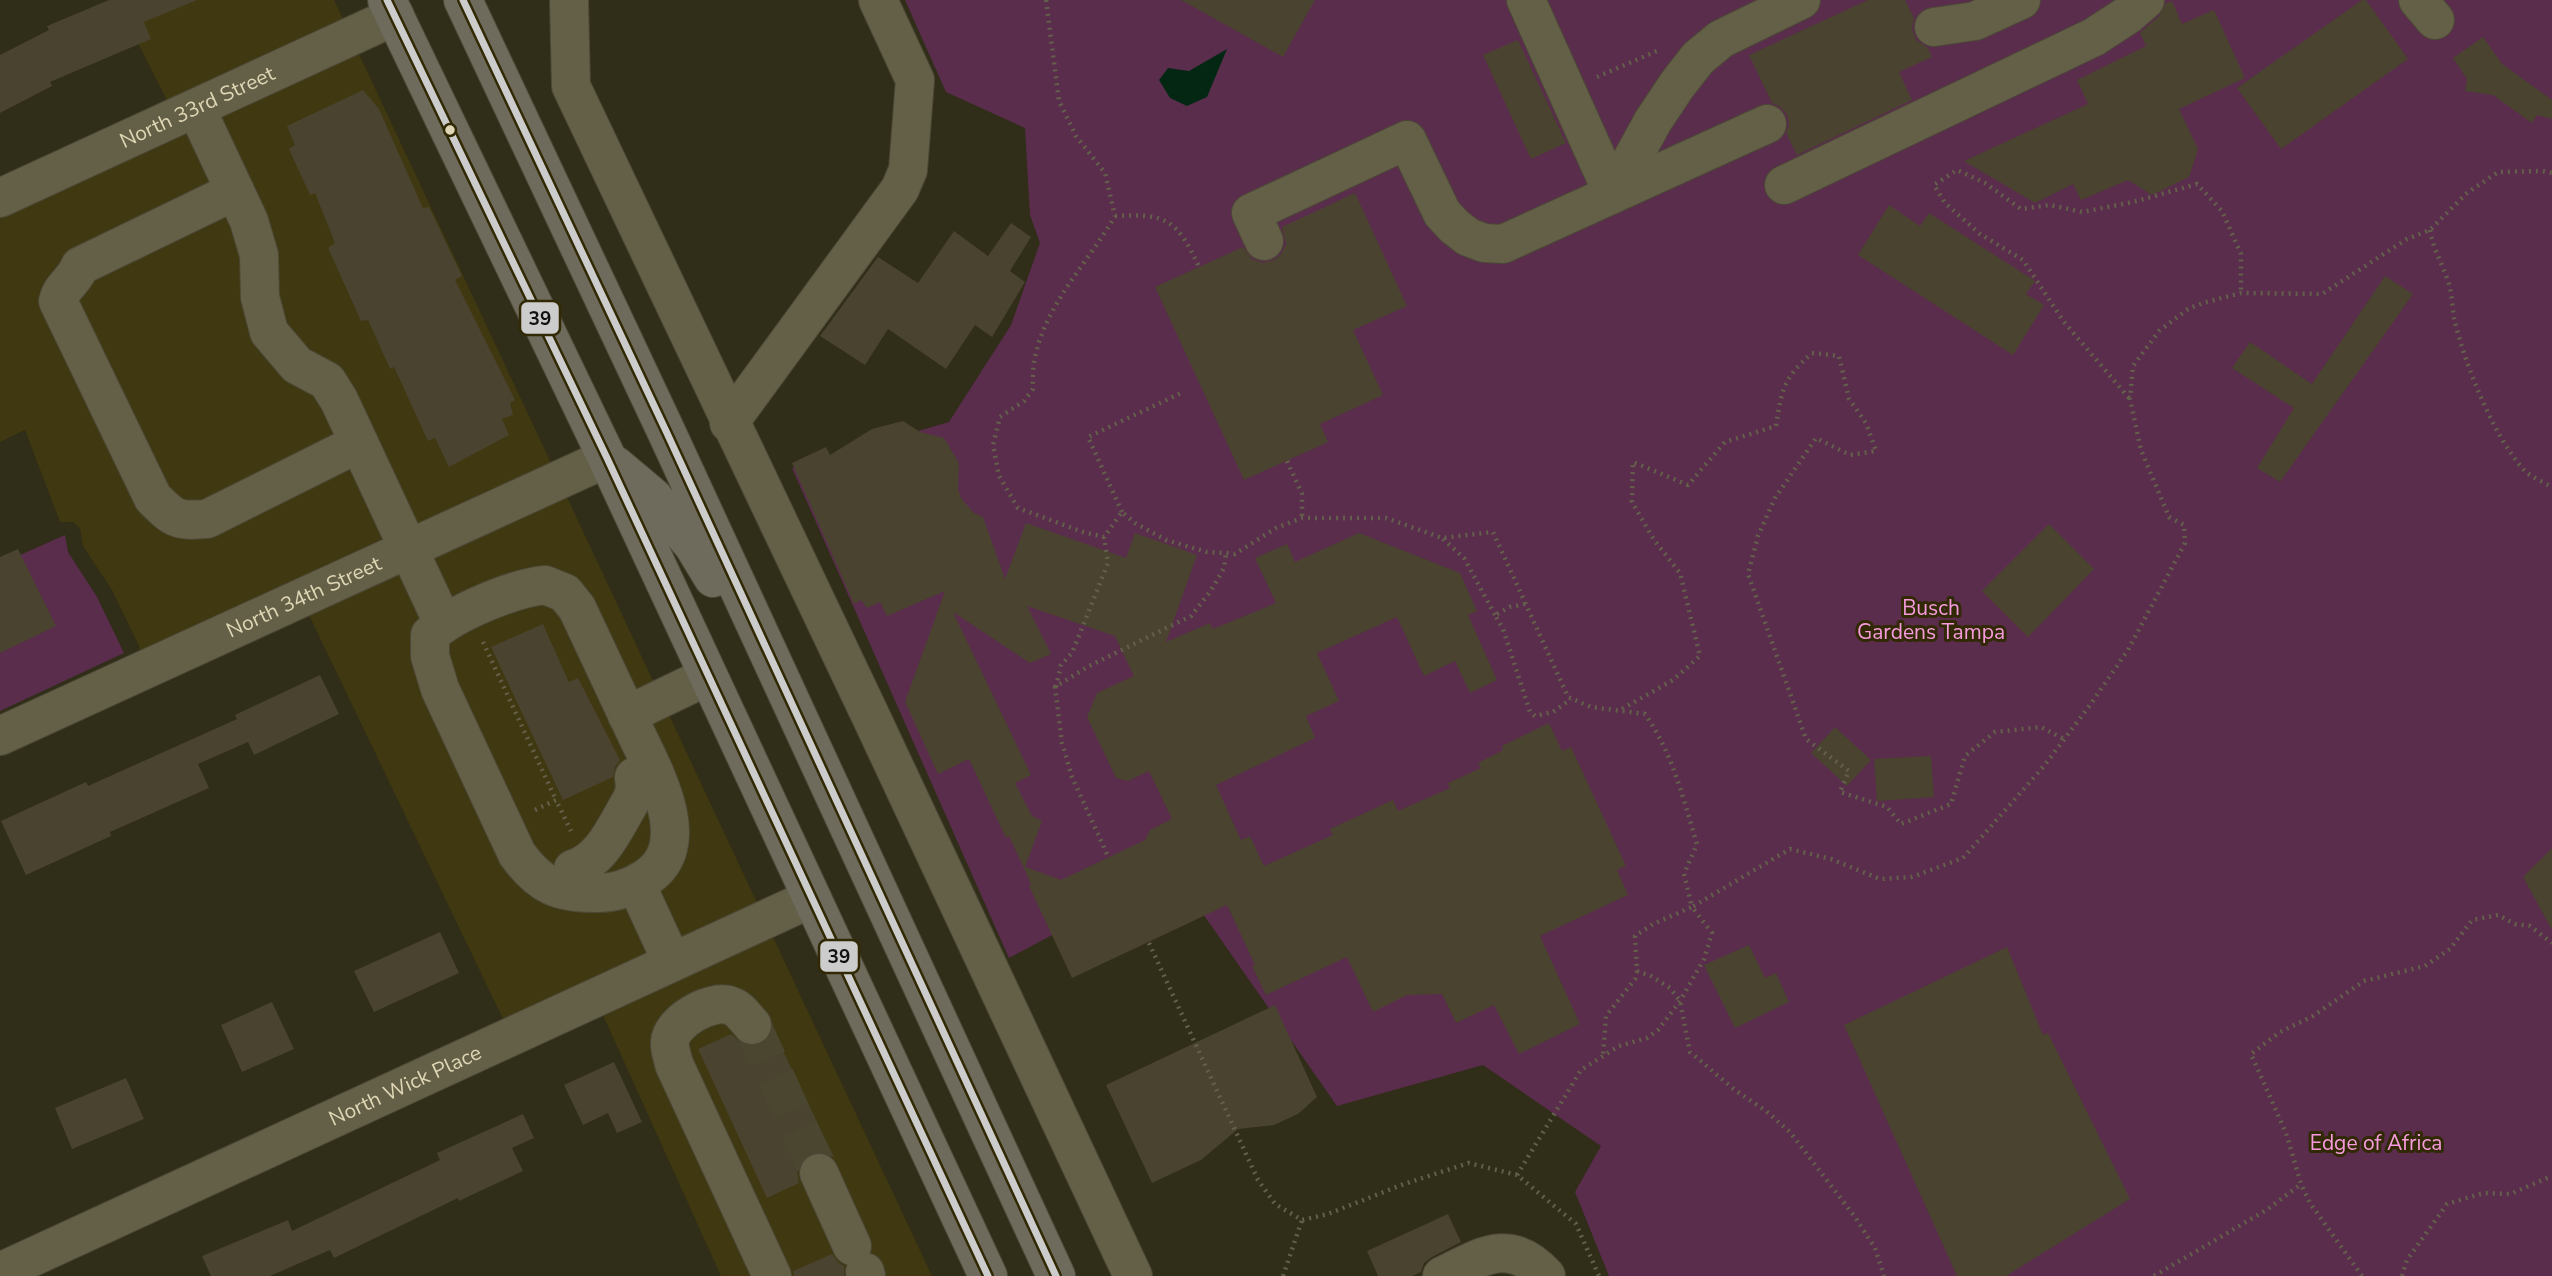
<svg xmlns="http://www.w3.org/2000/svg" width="2552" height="1276" font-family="'Nunito Sans',sans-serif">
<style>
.built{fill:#403810}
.green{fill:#5a2d4d}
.water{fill:#042713}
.building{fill:#4a432f;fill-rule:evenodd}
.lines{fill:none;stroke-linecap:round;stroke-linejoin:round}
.minor-tunnel{stroke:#4a462f;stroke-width:38;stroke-dasharray:38 19;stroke-linecap:butt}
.minor-casing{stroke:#4b4836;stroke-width:40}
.major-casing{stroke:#4b4836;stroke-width:40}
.path{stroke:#645f4b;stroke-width:4.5;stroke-dasharray:2 5;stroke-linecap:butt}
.minor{stroke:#645f47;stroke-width:38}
.major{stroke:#6e6b5d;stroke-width:38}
.bus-1-casing{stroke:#312903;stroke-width:12}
.bus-1{stroke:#ccc;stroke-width:7}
.bus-dot{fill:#ded6b4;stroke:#312903;stroke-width:2.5}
.labels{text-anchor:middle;stroke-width:6;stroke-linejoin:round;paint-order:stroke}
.street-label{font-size:21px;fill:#ded6b4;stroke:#312903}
.park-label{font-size:21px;fill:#f79bdf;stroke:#312903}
.line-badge{stroke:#312903;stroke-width:2.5}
.pale-badge-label{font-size:19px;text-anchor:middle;font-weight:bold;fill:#111}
</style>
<rect width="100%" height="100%" fill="#302d18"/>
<!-- built -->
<path class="built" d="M 116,0 L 334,0 L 344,21 L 168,102 Z
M 358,52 L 552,465 L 140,653 L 139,646 L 112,590 L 83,546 L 80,528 L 73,522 L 60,522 L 25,430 L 0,442 L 0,216 Z
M 566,495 L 758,905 L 504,1021 L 308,613 Z
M 772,935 L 932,1276 L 721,1276 L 602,1013 Z"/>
<!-- green -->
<path class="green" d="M 905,0 L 2552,0 L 2552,1276 L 1609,1276 L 1575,1192 L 1601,1146 L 1483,1065 L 1337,1106 L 1173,871 L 1009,958 L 792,468 L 949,422 L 1011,325 L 1040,243 L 1030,215 L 1025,128 L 946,92 Z
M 65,535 L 68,552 L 97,597 L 124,653 L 0,711 L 0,564 Z"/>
<!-- water -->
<path class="water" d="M 1227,49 L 1207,97 L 1187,106 L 1170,98 L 1159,80 L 1168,68 L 1189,71 Z"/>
<!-- building -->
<path class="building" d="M 109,0 L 197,0 L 144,22 L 151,39 L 50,82 L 52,86 L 0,113 L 0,55 L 49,30 L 47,26 Z
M 1181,0 L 1315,0 L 1283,57 Z
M 1868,0 L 1905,0 L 1914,18 L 1912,29 L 1916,40 L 1928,48 L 1932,57 L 1899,72 L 1912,100 L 1797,155 L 1786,133 L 1789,125 L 1787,114 L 1780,107 L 1772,103 L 1749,55 Z
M 2362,0 L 2366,0 L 2408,59 L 2281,149 L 2237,88 Z
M 2172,1 L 2182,24 L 2214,10 L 2245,78 L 2179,109 L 2198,149 L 2189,177 L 2152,195 L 2128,180 L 2081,200 L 2073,184 L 2035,203 L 1964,161 L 2088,104 L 2077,80 L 2146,46 L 2140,33 L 2159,16 L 2166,3 Z
M 2483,37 L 2502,64 L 2552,100 L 2552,119 L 2537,115 L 2532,123 L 2493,95 L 2465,91 L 2467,79 L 2453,58 Z
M 1518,40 L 1566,143 L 1531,159 L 1483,55 Z
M 363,90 L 379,109 L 423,208 L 429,207 L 462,276 L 455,280 L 515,400 L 510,403 L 513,415 L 502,419 L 509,435 L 449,467 L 435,438 L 428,441 L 394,367 L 390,369 L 368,320 L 361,321 L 328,248 L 335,243 L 315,193 L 310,195 L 289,149 L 295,145 L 287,126 Z
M 1355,193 L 1407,306 L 1353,330 L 1383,395 L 1320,424 L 1328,442 L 1244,480 L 1155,287 L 1243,247 L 1252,259 L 1263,263 L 1274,260 L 1281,254 L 1286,244 L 1282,227 Z
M 1889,205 L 1920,226 L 1929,213 L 2035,281 L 2026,294 L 2044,305 L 2013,355 L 1858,255 Z
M 1011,223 L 1031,237 L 1010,271 L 1025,282 L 992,337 L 975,325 L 946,369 L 888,329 L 865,365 L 820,336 L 878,257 L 918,283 L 954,231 L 988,256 Z
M 2385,276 L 2413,294 L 2280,482 L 2257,468 L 2294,408 L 2232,368 L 2250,342 L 2312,384 Z
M 903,421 L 920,432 L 944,438 L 959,463 L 958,489 L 961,498 L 974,513 L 983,517 L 1005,579 L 1026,523 L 1126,558 L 1135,533 L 1197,555 L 1166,642 L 1210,623 L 1213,629 L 1276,603 L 1255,558 L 1287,544 L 1295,562 L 1359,533 L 1460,573 L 1477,611 L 1468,615 L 1497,680 L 1470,693 L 1455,661 L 1424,676 L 1397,617 L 1317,653 L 1339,701 L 1306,716 L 1315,738 L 1216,785 L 1241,840 L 1250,836 L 1264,866 L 1333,835 L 1330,829 L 1393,800 L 1398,811 L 1450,788 L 1448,783 L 1481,768 L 1478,763 L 1503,750 L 1502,746 L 1549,723 L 1562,751 L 1571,747 L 1626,866 L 1617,870 L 1628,895 L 1540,936 L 1580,1024 L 1519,1054 L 1494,1005 L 1456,1023 L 1442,994 L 1407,995 L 1373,1012 L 1347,957 L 1266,995 L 1252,966 L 1255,965 L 1227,905 L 1072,978 L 1029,886 L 1031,884 L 1023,866 L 1009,836 L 1006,838 L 969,759 L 938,774 L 905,702 L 945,591 L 887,616 L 880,602 L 867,608 L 861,600 L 854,604 L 792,463 L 826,447 L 830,455 L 872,429 ZM 1027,606 L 1115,636 L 1134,676 L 1097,693 L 1087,717 L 1116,778 L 1128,781 L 1149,771 L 1172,819 L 1150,830 L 1145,840 L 1061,880 L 1025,867 L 1042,821 L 1032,816 L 1015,783 L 1031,775 L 953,612 L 1030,663 L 1051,654 Z
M 2049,524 L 2094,569 L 2028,637 L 1982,591 Z
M 18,549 L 56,626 L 0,653 L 0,557 Z
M 543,624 L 569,682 L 578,678 L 620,760 L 615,767 L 613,777 L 563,800 L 491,647 Z
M 320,675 L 339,714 L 254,755 L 248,742 L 198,764 L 209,788 L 110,832 L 111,836 L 26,875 L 1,821 L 86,782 L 88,786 L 237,719 L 235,715 Z
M 1835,727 L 1871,760 L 1847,786 L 1811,753 Z
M 1931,756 L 1934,797 L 1877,801 L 1874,759 Z
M 2552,848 L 2552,930 L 2523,877 Z
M 440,932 L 459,973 L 374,1012 L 354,971 Z
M 1749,945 L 1765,978 L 1776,973 L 1789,1002 L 1735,1028 L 1704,965 Z
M 2007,947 L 2043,1035 L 2048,1033 L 2130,1199 L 2006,1276 L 1957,1276 L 1844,1025 Z
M 272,1002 L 294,1049 L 242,1072 L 221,1025 Z
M 1275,1005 L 1317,1097 L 1298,1114 L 1274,1125 L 1238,1129 L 1201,1160 L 1152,1183 L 1106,1085 Z
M 773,1030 L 834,1157 L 822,1151 L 809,1153 L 802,1160 L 797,1170 L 799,1183 L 767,1198 L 698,1049 L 731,1034 L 745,1046 L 758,1046 L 767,1040 Z
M 614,1062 L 642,1122 L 617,1133 L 608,1113 L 583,1125 L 564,1085 Z
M 126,1078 L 144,1119 L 72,1149 L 55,1108 Z
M 523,1114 L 534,1138 L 512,1148 L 523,1171 L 459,1201 L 458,1198 L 334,1258 L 330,1250 L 270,1276 L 211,1276 L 202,1256 L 288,1220 L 292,1231 L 440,1160 L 437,1153 Z
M 1448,1214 L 1461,1242 L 1432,1257 L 1424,1263 L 1421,1272 L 1412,1276 L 1378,1276 L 1367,1251 Z
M 832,1254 L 839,1263 L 844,1266 L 844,1276 L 794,1276 L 793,1271 Z"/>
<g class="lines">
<!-- minor-tunnel -->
<path class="minor-tunnel" d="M 752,1025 L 819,1173"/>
<defs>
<g id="minor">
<path d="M 569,0 L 571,86 L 873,721 L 1133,1276"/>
<path d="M 1526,0 L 1613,194 L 1767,124"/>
<path d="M 2418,0 L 2435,20"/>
<path d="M 1934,27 L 1975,21 L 2021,0"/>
<path d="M 196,108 L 249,221 L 259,255 L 260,297 L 269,332 L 297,365 L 327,381 L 339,400 L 443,623"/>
<path d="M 1784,185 L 2094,37 L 2129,14 L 2145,0"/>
<path d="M 235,191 L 80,266 C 74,282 62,285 58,301 L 153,498 C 175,520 177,521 207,519 L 359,443"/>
<path id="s1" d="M 0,198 L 395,16"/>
<path d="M 1264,241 L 1251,213 L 1407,140 L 1442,213 L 1454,226 L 1468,237 L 1484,243 L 1503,244 L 1613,194 L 1653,121 L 1677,85 L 1698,58 L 1721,39 L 1801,0"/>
<path d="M 729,423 L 900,189 L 908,170 L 915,80 L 878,0"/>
<path d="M 545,585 L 565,593 L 577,608 C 595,647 614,686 632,725 C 651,767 700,846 644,879 C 631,887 615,893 599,893 C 559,894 540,886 517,854 L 440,689 L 430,656 L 430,635 C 453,613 514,588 545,585 Z"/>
<path d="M 627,715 L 708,676"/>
<path id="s2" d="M 0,736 L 607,458"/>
<path d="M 573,869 C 603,860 616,825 632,799 L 635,789 L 634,777"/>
<path d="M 636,884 L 672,962"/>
<path d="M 752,1025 C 746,1019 739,1008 731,1006 C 713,998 671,1021 670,1042 C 669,1049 673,1058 674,1064 L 772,1276"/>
<path d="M 819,1173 L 852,1246"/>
<path id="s3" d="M 0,1272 L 812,898"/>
<path d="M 865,1272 L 866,1276"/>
<path d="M 1442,1276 C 1481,1257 1510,1236 1546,1276"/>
</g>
<path id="major" d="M 387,0 L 607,458 L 988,1276
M 463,0 L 666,431 L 1056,1276
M 615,465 L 653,497 L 693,545 L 713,578"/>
</defs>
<!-- minor casing -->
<use href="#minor" class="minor-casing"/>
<!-- major casing -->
<use href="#major" class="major-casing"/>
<!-- path -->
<path class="path" d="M 1046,0 L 1059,101 L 1076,136 L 1105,173 L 1115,216 C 1084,270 1028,321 1033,389 L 1024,401 L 1000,417 L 993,445 L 999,476 L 1018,508 L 1083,532 L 1104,537 L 1122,512 L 1135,523 L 1166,540 L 1207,552 L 1226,553 L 1235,554 L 1276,528 L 1302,518 L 1386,518 L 1442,538 L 1493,532 L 1568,697 L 1591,707 L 1645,714 C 1673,754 1683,798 1697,844 L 1684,874 L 1692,907 L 1653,924 L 1635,936 L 1637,971 L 1635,979 L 1606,1016 L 1603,1056
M 1597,77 L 1657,51
M 1115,216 C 1167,213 1177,220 1199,267
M 2430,230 C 2433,249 2442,263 2448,281 C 2452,292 2452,306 2454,318 C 2464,362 2494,438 2524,470 C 2531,477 2543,482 2552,487
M 2129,398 L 2064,322 L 2023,260 L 1980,234 L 1945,203 L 1934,185 L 1957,170 L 1985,183 L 2021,209 L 2050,205 L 2082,212 L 2133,202 L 2197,184 L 2222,211 L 2241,254 L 2241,293
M 1287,461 L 1302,494 L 1302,518
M 1122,512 L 1088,437 L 1181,393
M 1443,539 L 1464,558 L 1495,615
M 1525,604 L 1510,607 L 1495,615 L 1503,629 L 1530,712 L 1535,716 L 1553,712 L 1571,699
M 483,642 L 556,800
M 1056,687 L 1061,665 L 1072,653 L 1108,563 L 1104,537
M 1622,709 L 1673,680 L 1700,656 L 1680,573 L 1654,540 L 1632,502 L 1633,462 L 1688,485 L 1725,442 L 1776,426 C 1782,388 1783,379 1812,353 L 1839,356 L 1849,399 L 1866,423 L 1876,451 L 1850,455 L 1816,438 L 1775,498 L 1758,536 L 1748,574 L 1806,739 L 1849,771 L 1840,792 L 1887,807 L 1901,824 L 1951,804 L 1965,756 L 1995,732 L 2041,727 L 2064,739
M 535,810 L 556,800 L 571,831
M 1107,854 L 1072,777 L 1062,743 L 1055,687 L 1089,666 L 1191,616 L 1210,592 L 1224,568 L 1226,553
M 1149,943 L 1258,1180 L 1275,1204 L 1302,1220 L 1328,1214 L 1404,1184 L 1469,1163 L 1517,1175 L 1576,1224 L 1599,1276
M 1637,971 L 1651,976 L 1670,988 L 1680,1001 L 1690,1052 L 1735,1090 L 1766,1111 L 1790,1132 L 1855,1217 L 1875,1248 L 1884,1276
M 1517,1175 L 1581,1070 L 1619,1046 L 1647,1038 L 1658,1030 L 1680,1001 L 1704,959 L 1712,933 L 1692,907 L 1790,849 L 1831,859 L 1880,879 L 1912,877 L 1963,858 L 2044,766 L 2090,705 L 2128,650 L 2185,543 L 2184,525 L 2169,517 L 2141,450 L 2130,399 L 2133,366 L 2159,331 L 2188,309 L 2203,303 L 2241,293 L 2322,294 L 2407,239 L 2430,230 L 2467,193 L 2498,172 L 2542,171 L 2552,173
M 1283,1276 L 1302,1220
M 2154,1276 L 2268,1209 L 2301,1184
M 2362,1276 L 2310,1203 L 2301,1184 L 2286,1133 L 2251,1054 L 2280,1032 L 2313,1016 L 2364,981 L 2425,966 L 2450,949 L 2472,920 L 2498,915 L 2515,924 L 2530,926 L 2552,943
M 2402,1276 L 2407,1260 L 2447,1204 L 2484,1193 L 2510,1194 L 2552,1176"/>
<!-- minor -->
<use href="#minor" class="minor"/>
<!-- major -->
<use href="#major" class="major"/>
<defs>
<path id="bus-1" d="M 387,0 L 607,458 L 988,1276
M 463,0 L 666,431 L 1056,1276"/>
</defs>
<!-- bus-1 casing -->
<use href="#bus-1" class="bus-1-casing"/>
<!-- bus-1 -->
<use href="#bus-1" class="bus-1"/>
</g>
<!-- markers -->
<circle class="bus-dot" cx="450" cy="130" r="6"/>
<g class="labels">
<!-- street labels -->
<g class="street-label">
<text dy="7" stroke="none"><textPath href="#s1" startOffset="217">North 33rd Street</textPath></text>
<text dy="7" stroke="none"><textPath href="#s2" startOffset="334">North 34th Street</textPath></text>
<text dy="7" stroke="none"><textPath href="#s3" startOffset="446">North Wick Place</textPath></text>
</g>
<!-- park labels -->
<g class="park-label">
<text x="1931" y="615">Busch<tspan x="1931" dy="24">Gardens Tampa</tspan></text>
<text x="2376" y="1150">Edge of Africa</text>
</g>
</g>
<g class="line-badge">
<rect x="520" y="301" width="40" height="34" rx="7" fill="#ccc"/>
<rect x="819" y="940" width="40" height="33" rx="7" fill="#ccc"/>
</g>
<g class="pale-badge-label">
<text x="540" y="325">39</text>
<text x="839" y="963">39</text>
</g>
</svg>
